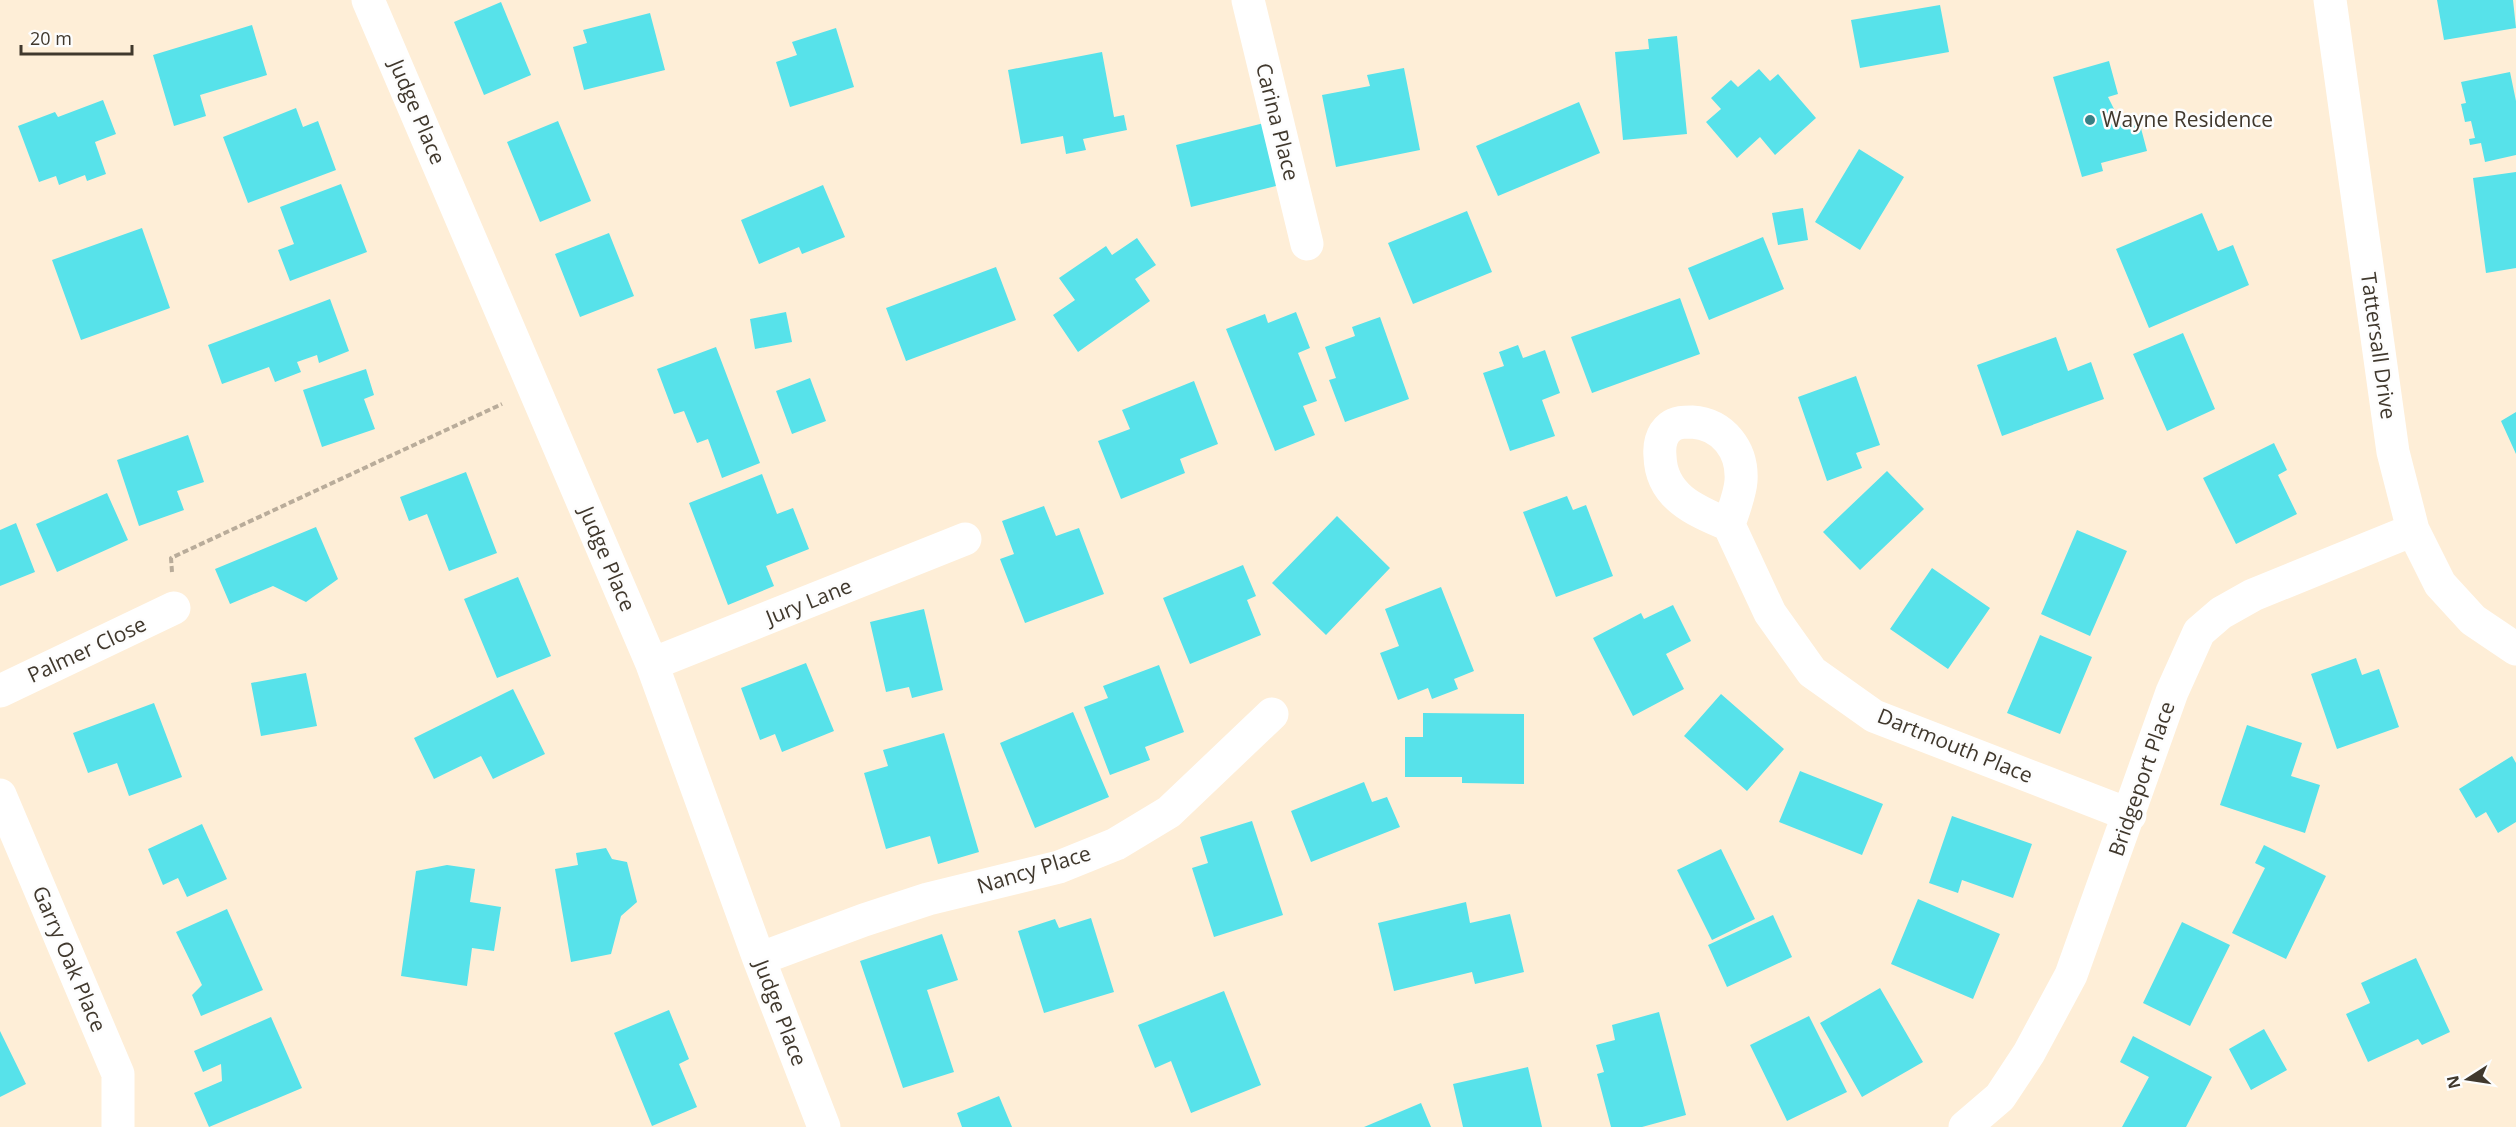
<svg xmlns="http://www.w3.org/2000/svg" width="2516" height="1127" font-family="'Open Sans',sans-serif">
<style>
.building{fill:#57e2ea}
.lines{fill:none;stroke-linecap:round;stroke-linejoin:round}
.path{stroke:#b9ac9a;stroke-width:4;stroke-dasharray:6 3;stroke-linecap:butt}
.minor{stroke:#fff;stroke-width:33}
.poi-dot{fill:#388085;stroke:#fdfdfd;stroke-width:2}
.labels{text-anchor:middle;stroke-width:5;stroke-linejoin:round;paint-order:stroke}
.street-label{font-size:21px;fill:#40382d;stroke:#fdfdfd}
.poi-label{font-size:21px;fill:#40382d;stroke:#fdfdfd;text-anchor:start}
</style>
<rect width="100%" height="100%" fill="#feeed7"/>
<!-- building -->
<path class="building" d="M 2437,0 L 2513,0 L 2516,28 L 2444,40 Z
M 501,2 L 531,75 L 484,95 L 454,22 Z
M 1940,5 L 1949,52 L 1860,68 L 1851,20 Z
M 650,13 L 665,70 L 584,90 L 573,47 L 587,43 L 583,30 Z
M 252,25 L 267,75 L 200,95 L 206,116 L 174,126 L 153,55 Z
M 836,28 L 854,87 L 790,107 L 776,62 L 797,55 L 792,42 Z
M 1677,36 L 1687,134 L 1623,140 L 1615,52 L 1649,49 L 1648,39 Z
M 1102,52 L 1114,117 L 1124,115 L 1127,130 L 1083,139 L 1086,150 L 1066,154 L 1063,136 L 1021,144 L 1008,70 Z
M 2109,61 L 2118,94 L 2108,97 L 2117,115 L 2114,116 L 2116,124 L 2138,117 L 2147,151 L 2101,163 L 2103,171 L 2082,177 L 2053,77 Z
M 1404,68 L 1420,150 L 1336,167 L 1322,95 L 1370,86 L 1367,75 Z
M 1759,69 L 1770,81 L 1778,74 L 1816,118 L 1775,155 L 1760,137 L 1737,158 L 1706,122 L 1721,109 L 1711,98 L 1731,80 L 1738,87 Z
M 2510,72 L 2516,101 L 2516,155 L 2485,162 L 2481,143 L 2470,145 L 2469,139 L 2475,138 L 2471,121 L 2465,122 L 2461,104 L 2466,103 L 2461,82 Z
M 103,100 L 116,134 L 95,142 L 106,174 L 87,181 L 85,175 L 59,185 L 56,176 L 39,182 L 18,126 L 55,112 L 58,117 Z
M 1579,102 L 1600,153 L 1498,196 L 1476,146 Z
M 296,108 L 303,127 L 318,121 L 336,170 L 248,203 L 223,137 Z
M 558,121 L 591,201 L 540,222 L 507,142 Z
M 1264,123 L 1280,185 L 1191,207 L 1176,145 Z
M 1859,149 L 1904,177 L 1860,250 L 1815,222 Z
M 2516,172 L 2516,268 L 2486,273 L 2473,178 Z
M 341,184 L 367,252 L 290,281 L 278,250 L 294,244 L 280,207 Z
M 823,185 L 845,237 L 802,254 L 799,247 L 759,264 L 741,220 Z
M 1803,208 L 1808,240 L 1778,245 L 1772,213 Z
M 1467,211 L 1492,272 L 1413,304 L 1388,243 Z
M 2202,213 L 2218,251 L 2233,245 L 2249,285 L 2149,328 L 2116,249 Z
M 142,228 L 170,308 L 81,340 L 52,260 Z
M 609,233 L 634,296 L 580,317 L 555,254 Z
M 1763,237 L 1784,289 L 1709,320 L 1688,268 Z
M 1137,238 L 1156,265 L 1135,279 L 1150,301 L 1078,352 L 1053,315 L 1075,300 L 1059,278 L 1106,246 L 1112,255 Z
M 996,267 L 1016,320 L 906,361 L 886,308 Z
M 1680,298 L 1700,354 L 1592,393 L 1571,337 Z
M 330,299 L 349,351 L 319,363 L 317,355 L 297,362 L 301,372 L 275,382 L 269,367 L 222,384 L 208,345 Z
M 786,312 L 792,342 L 755,349 L 750,319 Z
M 1296,312 L 1310,348 L 1298,353 L 1317,401 L 1303,406 L 1315,435 L 1275,451 L 1226,329 L 1265,314 L 1268,323 Z
M 1380,317 L 1409,399 L 1345,422 L 1329,380 L 1336,378 L 1325,347 L 1355,336 L 1352,327 Z
M 2183,333 L 2215,409 L 2167,431 L 2133,354 Z
M 2056,337 L 2068,371 L 2091,362 L 2104,399 L 2002,436 L 1977,365 Z
M 1518,345 L 1523,358 L 1545,350 L 1560,393 L 1542,400 L 1555,436 L 1510,451 L 1483,373 L 1504,366 L 1499,352 Z
M 716,347 L 760,463 L 722,478 L 708,439 L 697,443 L 684,411 L 674,414 L 657,369 Z
M 366,369 L 374,395 L 364,399 L 375,429 L 322,447 L 303,390 Z
M 1856,376 L 1880,445 L 1856,453 L 1862,468 L 1827,481 L 1798,397 Z
M 810,378 L 826,421 L 792,434 L 776,391 Z
M 1194,381 L 1218,444 L 1180,459 L 1185,473 L 1121,499 L 1098,441 L 1130,429 L 1122,410 Z
M 2516,412 L 2516,454 L 2501,421 Z
M 188,435 L 204,482 L 177,491 L 184,510 L 139,526 L 117,460 Z
M 2274,443 L 2287,470 L 2278,475 L 2297,514 L 2236,544 L 2203,478 Z
M 1887,471 L 1924,509 L 1860,570 L 1823,532 Z
M 466,472 L 497,553 L 449,571 L 427,514 L 409,521 L 400,497 Z
M 762,474 L 777,514 L 793,508 L 809,549 L 766,566 L 774,586 L 728,605 L 689,503 Z
M 107,493 L 128,540 L 57,572 L 36,524 Z
M 1567,496 L 1573,510 L 1586,505 L 1613,576 L 1556,597 L 1523,512 Z
M 1044,506 L 1056,536 L 1079,528 L 1104,594 L 1025,623 L 1000,559 L 1014,554 L 1002,521 Z
M 1337,516 L 1390,568 L 1326,635 L 1272,583 Z
M 16,523 L 35,572 L 0,586 L 0,530 Z
M 316,527 L 338,579 L 306,602 L 273,586 L 230,604 L 215,569 Z
M 2077,530 L 2127,551 L 2090,636 L 2041,614 Z
M 1243,565 L 1256,596 L 1247,600 L 1261,635 L 1190,664 L 1163,598 Z
M 1932,568 L 1990,608 L 1948,669 L 1890,629 Z
M 518,577 L 551,656 L 497,678 L 464,599 Z
M 1441,587 L 1474,671 L 1454,679 L 1458,689 L 1432,699 L 1428,688 L 1398,700 L 1380,653 L 1399,646 L 1385,609 Z
M 1673,605 L 1691,641 L 1666,654 L 1684,689 L 1633,716 L 1593,638 L 1641,613 L 1644,619 Z
M 924,609 L 943,690 L 912,698 L 909,687 L 886,692 L 870,622 Z
M 2040,635 L 2092,657 L 2060,734 L 2007,713 Z
M 2356,658 L 2362,675 L 2379,669 L 2399,727 L 2337,749 L 2311,674 Z
M 806,663 L 834,731 L 782,752 L 775,734 L 760,740 L 741,688 Z
M 1159,665 L 1184,732 L 1145,747 L 1150,760 L 1110,775 L 1084,707 L 1108,698 L 1103,686 Z
M 306,673 L 317,726 L 261,736 L 251,683 Z
M 513,689 L 545,754 L 493,779 L 481,756 L 434,779 L 414,738 Z
M 1721,694 L 1784,749 L 1747,791 L 1684,736 Z
M 154,703 L 182,777 L 129,796 L 117,763 L 88,773 L 73,733 Z
M 1073,712 L 1109,797 L 1035,828 L 1000,743 Z
M 1423,713 L 1524,714 L 1524,784 L 1462,783 L 1462,777 L 1405,777 L 1405,737 L 1423,737 Z
M 2247,725 L 2302,743 L 2291,776 L 2320,785 L 2305,833 L 2220,805 Z
M 944,733 L 979,852 L 938,864 L 930,836 L 886,849 L 864,773 L 888,766 L 883,750 Z
M 2512,756 L 2516,763 L 2516,822 L 2498,833 L 2486,812 L 2476,818 L 2459,789 Z
M 1800,771 L 1883,804 L 1862,855 L 1779,822 Z
M 1364,782 L 1372,802 L 1387,797 L 1400,827 L 1311,862 L 1291,811 Z
M 1952,816 L 2032,844 L 2013,898 L 1962,880 L 1958,893 L 1929,883 Z
M 1252,821 L 1283,915 L 1214,937 L 1192,868 L 1208,863 L 1200,837 Z
M 202,824 L 227,879 L 187,897 L 178,878 L 163,885 L 148,849 Z
M 2264,845 L 2326,876 L 2286,959 L 2232,933 L 2265,868 L 2255,863 Z
M 606,848 L 612,859 L 627,862 L 637,902 L 621,916 L 611,954 L 571,962 L 555,869 L 578,865 L 576,853 Z
M 1721,849 L 1755,919 L 1712,940 L 1677,870 Z
M 447,865 L 475,869 L 470,902 L 501,907 L 494,951 L 472,948 L 467,986 L 401,976 L 416,871 Z
M 1918,899 L 2000,934 L 1973,999 L 1891,964 Z
M 1466,902 L 1470,923 L 1510,914 L 1524,972 L 1475,984 L 1472,972 L 1394,991 L 1378,923 Z
M 227,909 L 263,990 L 201,1016 L 192,995 L 202,985 L 176,932 Z
M 1773,915 L 1792,957 L 1727,987 L 1708,945 Z
M 1091,918 L 1114,992 L 1044,1013 L 1018,931 L 1055,919 L 1059,928 Z
M 2182,922 L 2230,945 L 2190,1026 L 2143,1003 Z
M 942,934 L 958,980 L 927,990 L 954,1072 L 903,1088 L 860,961 Z
M 2416,958 L 2450,1032 L 2422,1045 L 2418,1039 L 2368,1062 L 2346,1014 L 2370,1003 L 2361,983 Z
M 1880,988 L 1923,1062 L 1862,1097 L 1820,1023 Z
M 1224,991 L 1261,1085 L 1191,1113 L 1171,1061 L 1155,1068 L 1138,1025 Z
M 669,1010 L 689,1059 L 679,1064 L 697,1107 L 652,1126 L 614,1033 Z
M 1659,1012 L 1686,1115 L 1642,1127 L 1611,1127 L 1597,1074 L 1604,1072 L 1596,1045 L 1615,1040 L 1612,1025 Z
M 1809,1016 L 1847,1092 L 1787,1121 L 1750,1045 Z
M 271,1017 L 302,1088 L 209,1127 L 194,1093 L 222,1081 L 221,1064 L 203,1072 L 194,1051 Z
M 2264,1029 L 2287,1070 L 2251,1090 L 2229,1049 Z
M 0,1031 L 26,1084 L 0,1097 Z
M 2133,1036 L 2212,1077 L 2186,1127 L 2122,1127 L 2149,1077 L 2120,1062 Z
M 1528,1067 L 1542,1127 L 1463,1127 L 1453,1084 Z
M 999,1096 L 1012,1127 L 962,1127 L 957,1113 Z
M 1421,1103 L 1431,1127 L 1364,1127 Z"/>
<g class="lines">
<!-- path -->
<path class="path" d="M 172,572 L 171,558 L 502,404"/>
<!-- minor -->
<path class="minor" d="M 368,0 L 652,664 L 759,959 L 824,1127
M 1248,0 L 1307,244
M 2330,0 L 2393,452 L 2413,530 L 2440,584 L 2473,620 L 2516,649
M 1729,525 C 1696,511 1661,497 1660,456 C 1659,446 1661,434 1670,427 C 1676,422 1685,422 1692,422 C 1723,424 1743,450 1741,481 C 1740,495 1733,511 1729,525 L 1770,613 L 1812,672 L 1874,716 L 2130,815
M 652,664 L 965,539
M 0,691 L 174,608
M 0,795 L 118,1074 L 118,1127
M 759,959 L 864,920 L 928,899 L 1059,867 L 1116,844 L 1169,812 L 1272,714
M 1965,1127 L 2000,1097 L 2029,1053 L 2071,975 L 2172,692 L 2199,632 L 2221,613 L 2253,595 L 2413,530"/>
</g>
<!-- markers -->
<circle class="poi-dot" cx="2090" cy="120" r="6"/>
<g class="labels">
<!-- street labels -->
<g class="street-label">
<text transform="translate(417 112) rotate(67)" y="7">Judge Place</text>
<text transform="translate(1277 122) rotate(76)" y="7">Carina Place</text>
<text transform="translate(2378 346) rotate(82)" y="7">Tattersall Drive</text>
<text transform="translate(607 559) rotate(67)" y="7">Judge Place</text>
<text transform="translate(809 602) rotate(-22)" y="7">Jury Lane</text>
<text transform="translate(87 650) rotate(-25)" y="7">Palmer Close</text>
<text transform="translate(1955 746) rotate(22)" y="7">Dartmouth Place</text>
<text transform="translate(2142 779) rotate(-71)" y="7">Bridgeport Place</text>
<text transform="translate(1034 870) rotate(-17)" y="7">Nancy Place</text>
<text transform="translate(69 959) rotate(67)" y="7">Garry Oak Place</text>
<text transform="translate(780 1013) rotate(69)" y="7">Judge Place</text>
</g>
<!-- poi labels -->
<g class="poi-label">
<text x="2102" y="127">Wayne Residence</text>
</g>
</g>
<!-- north arrow -->
<g transform="translate(2468 1079) rotate(258)" stroke="#fdfdfd" stroke-width="4.5" paint-order="stroke">
<path d="M0-4.5L10 22L0 15L-10 22Z" fill="#40382d"/>
<text y="-9" font-size="16" font-weight="bold" text-anchor="middle" fill="#40382d">N</text>
</g>
<!-- scale -->
<path d="M21 45v9h111v-9" fill="none" stroke="#40382d" stroke-width="3"/>
<text x="30" y="45" font-size="18" fill="#40382d" stroke="#fdfdfd" stroke-width="4.5" paint-order="stroke">20 m</text>
</svg>
